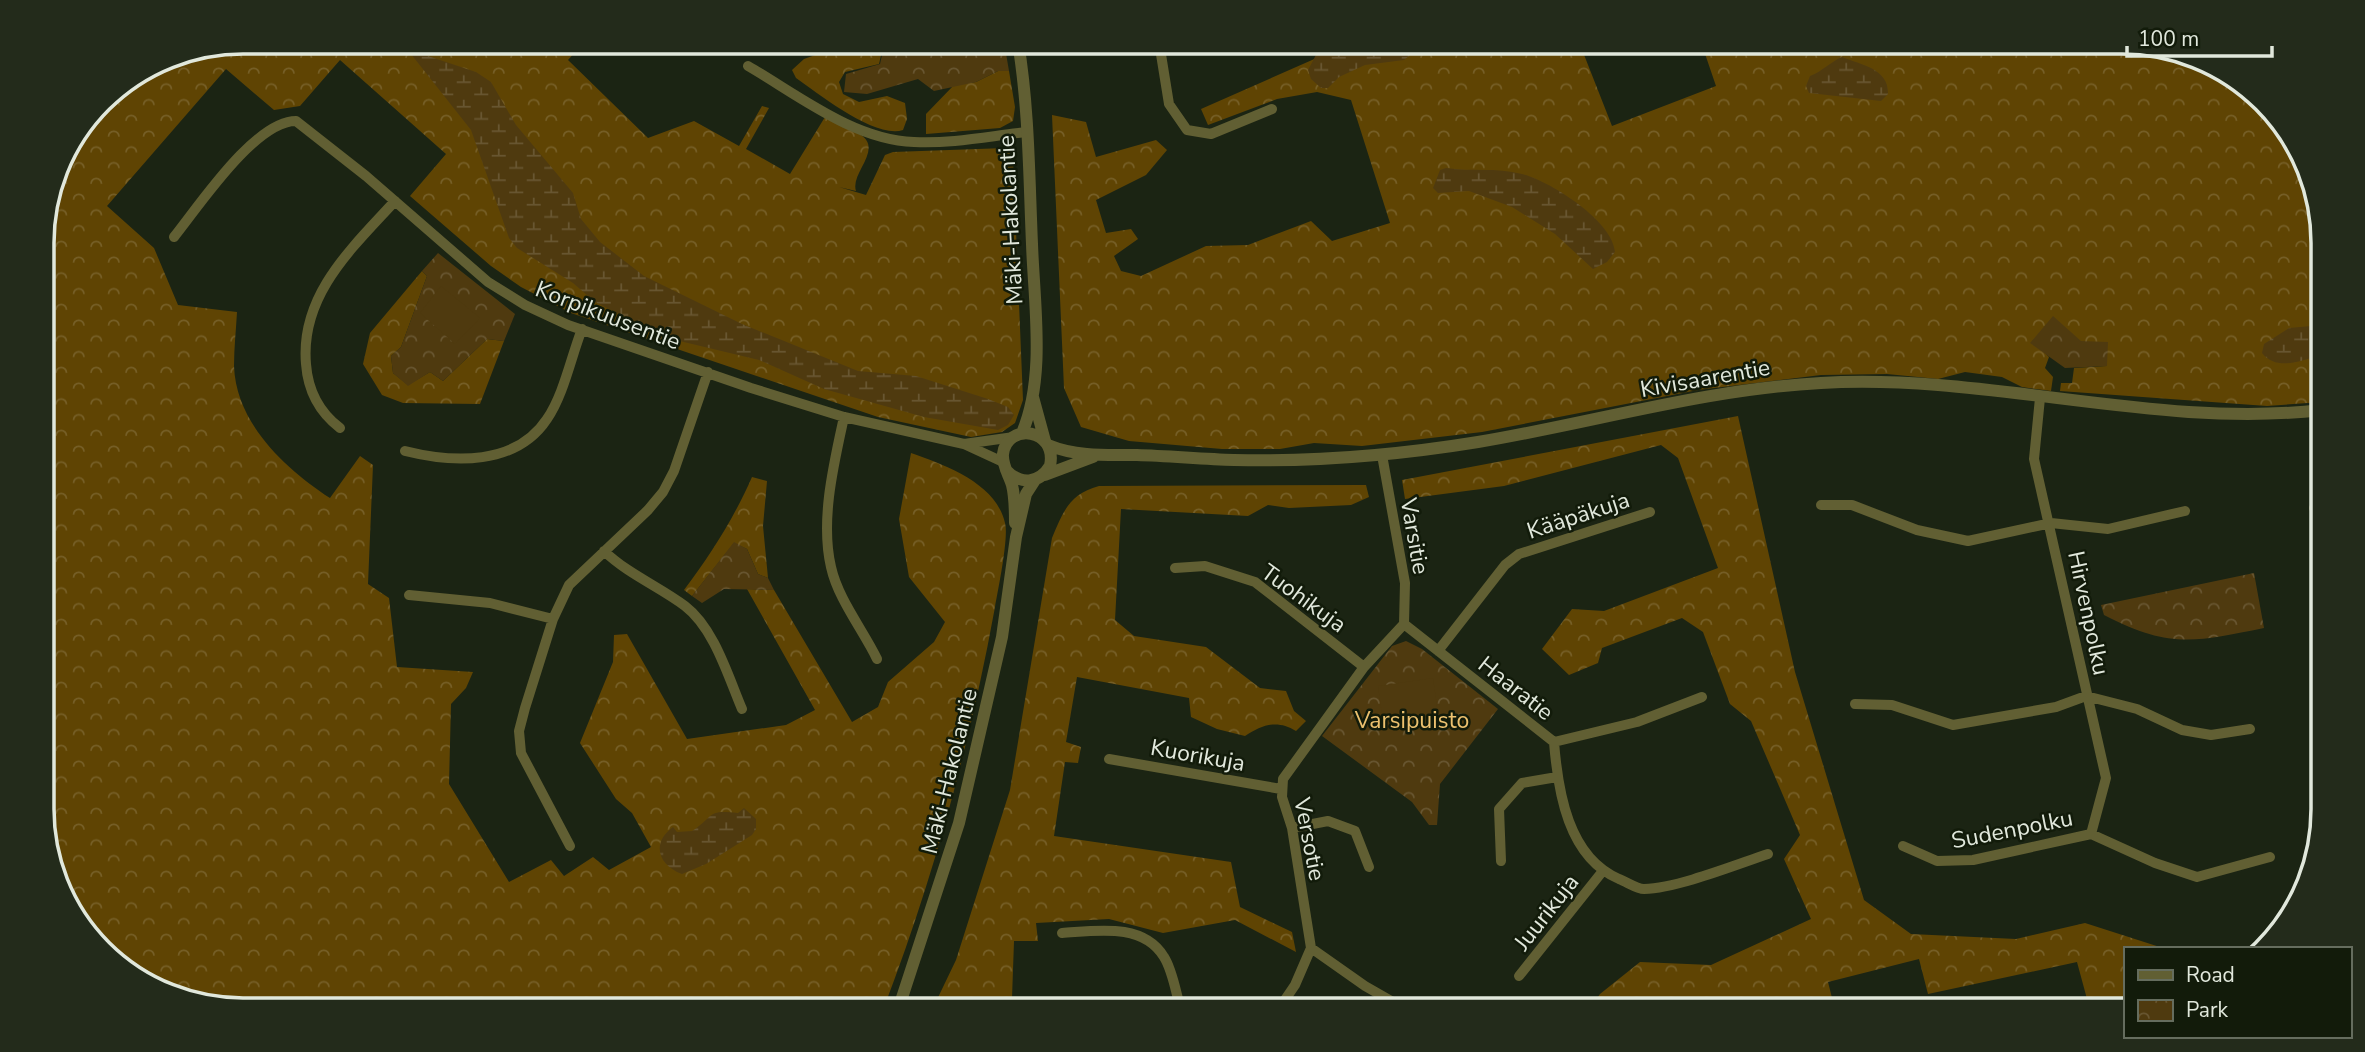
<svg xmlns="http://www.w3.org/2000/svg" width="2365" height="1052" font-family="'Nunito Sans',sans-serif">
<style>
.forest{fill:url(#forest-crowns)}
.wetland{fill:url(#wetland-marsh)}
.park{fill:url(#park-crowns)}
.pitch{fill:#4f3a0f}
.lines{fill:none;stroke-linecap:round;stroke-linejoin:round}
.minor{stroke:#615f33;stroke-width:10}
.tertiary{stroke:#615f33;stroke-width:12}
.labels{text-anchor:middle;stroke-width:5;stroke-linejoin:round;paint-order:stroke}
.street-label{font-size:23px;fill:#e1e8dc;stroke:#121b0a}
.park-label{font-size:23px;fill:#ecc16f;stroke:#121b0a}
.rim{fill:none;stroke:#e1e8dc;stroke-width:3.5}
</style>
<defs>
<pattern id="forest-crowns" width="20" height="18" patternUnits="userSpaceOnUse" patternTransform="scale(1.75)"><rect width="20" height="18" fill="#5f4403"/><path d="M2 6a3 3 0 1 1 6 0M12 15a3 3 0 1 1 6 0" fill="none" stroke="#765f27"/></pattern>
<pattern id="wetland-marsh" width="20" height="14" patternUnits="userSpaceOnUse" patternTransform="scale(1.75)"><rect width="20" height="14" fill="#4f3a0f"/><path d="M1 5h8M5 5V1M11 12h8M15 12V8" fill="none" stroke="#685631"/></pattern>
<pattern id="park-crowns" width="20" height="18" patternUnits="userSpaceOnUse" patternTransform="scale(1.75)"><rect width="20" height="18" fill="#4f3a0f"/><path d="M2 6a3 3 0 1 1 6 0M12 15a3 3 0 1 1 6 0" fill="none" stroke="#685631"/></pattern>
</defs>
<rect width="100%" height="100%" fill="#1b2413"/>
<!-- forest -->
<path class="forest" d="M 243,42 L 584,42 L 568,60 L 648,138 L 694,121 L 739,146 L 762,106 L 769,108 L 746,149 L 790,174 L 825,117 C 837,123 850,128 861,135 C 883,150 850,173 856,191 L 839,187 L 866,195 L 885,155 L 893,152 L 1006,148 L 1013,158 L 1023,400 L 1015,423 L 1002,432 L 971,437 L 878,417 L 571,313 L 521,287 L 491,266 L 410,196 L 446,154 L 340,60 L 300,106 L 274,110 L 226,69 L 107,206 L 154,248 L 178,305 L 237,312 C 236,330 234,348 234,366 C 236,424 286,469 330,498 L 360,456 L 373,465 L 368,584 L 389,598 L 397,667 L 473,672 L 466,688 L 451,704 L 449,784 L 509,882 L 551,860 L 564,876 L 593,857 L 609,870 L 651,847 L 632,813 L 616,799 L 580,743 L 613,662 L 614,635 L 627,634 L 687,739 L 786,725 L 815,710 L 747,589 L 774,590 L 852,722 L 878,707 L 888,682 L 934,642 L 945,622 L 909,577 L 899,519 L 911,453 C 945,465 996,483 1005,523 C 1009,537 998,590 995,607 C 970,744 933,880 883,1010 L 243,1010 L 166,995 L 84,932 L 44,836 L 42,229 L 63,154 L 110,92 L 166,57 Z
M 852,42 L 884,42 L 879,64 L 845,72 L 839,82 L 843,94 L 859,102 L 887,96 L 905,103 L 907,119 L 903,130 C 875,139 819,94 796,78 L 792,70 L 804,59 Z
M 1353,42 L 1579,42 L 1612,126 L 1716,86 L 1701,42 L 2122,42 L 2199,57 L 2281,120 L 2321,216 L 2322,402 L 2267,406 L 2060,391 L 2061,383 L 2072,383 L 2074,368 L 2107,366 L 2046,354 L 2049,357 L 2045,368 L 2053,377 L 2051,391 L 2022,387 L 2002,377 L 1965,372 L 1938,379 L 1887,374 L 1821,375 L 1698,390 L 1482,432 L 1362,446 L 1314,443 L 1280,449 L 1222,449 L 1129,441 L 1081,427 L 1064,388 L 1052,115 L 1086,122 L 1096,157 L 1156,140 L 1167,150 L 1146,175 L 1096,200 L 1106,233 L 1131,229 L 1138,239 L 1114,256 L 1121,271 L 1141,276 L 1206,246 L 1248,245 L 1311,221 L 1332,241 L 1390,223 L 1351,100 L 1317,92 L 1277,99 L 1208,125 L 1201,109 Z
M 998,71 L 1009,71 L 1015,107 L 1013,121 L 1000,128 L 926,134 L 926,114 L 954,85 L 976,82 Z
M 422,271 L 427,276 L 401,347 L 391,356 L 393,373 L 408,385 L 430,372 L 443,381 L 487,339 L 504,341 L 480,404 L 403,403 L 382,395 L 363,364 L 370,333 Z
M 1738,416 L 1795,672 L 1864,900 L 1911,934 L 2016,939 L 2085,923 L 2166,949 L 2125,949 L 2125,1010 L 2090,1010 L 2077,962 L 1928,994 L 1919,959 L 1828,982 L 1835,1010 L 1589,1010 L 1600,994 L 1640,962 L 1711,965 L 1811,919 L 1784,859 L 1800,835 L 1751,721 L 1730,704 L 1703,632 L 1682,618 L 1602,648 L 1598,663 L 1569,675 L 1542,649 L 1572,609 L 1604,611 L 1718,568 L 1678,458 L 1661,445 L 1504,486 L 1405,499 L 1402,480 Z
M 752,477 L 767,481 L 763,526 L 768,578 L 758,574 L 747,549 L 734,543 L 692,596 L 684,590 C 711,554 734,518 752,477 Z
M 1366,485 L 1369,497 L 1351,505 L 1289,508 L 1268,505 L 1248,516 L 1121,509 L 1115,620 L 1134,636 L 1206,647 L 1260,688 L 1286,691 L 1294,711 L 1306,721 L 1296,731 C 1277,719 1262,725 1245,736 L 1217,729 L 1191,717 L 1189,698 L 1077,677 L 1066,742 L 1081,747 L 1078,763 L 1065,762 L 1054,836 L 1231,862 L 1240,907 L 1292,932 L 1296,952 L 1235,920 L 1163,933 L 1109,919 L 1036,923 L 1038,941 L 1014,941 L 1012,998 L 995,998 L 993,1010 L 932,1010 L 956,960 L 1010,790 L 1052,538 C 1063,512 1069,494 1099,486 Z"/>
<!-- wetland -->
<path class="wetland" d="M 1330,42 L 1426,42 L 1404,60 L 1365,65 L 1339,77 L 1328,88 L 1321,88 L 1311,79 L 1308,70 L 1317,53 Z
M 407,49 L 476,72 L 491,82 L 516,125 L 573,193 L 581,219 L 600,242 L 644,276 L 742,324 L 858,371 L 916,376 L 988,399 L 1008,407 L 1014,415 L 1008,425 L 998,430 L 924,417 L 824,389 L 759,360 L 667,338 L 595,302 L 573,283 L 517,248 L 509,238 L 471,130 Z
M 1842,57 C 1862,65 1889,69 1888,94 L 1881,101 L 1809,93 L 1806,86 L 1810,76 C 1823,71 1830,62 1842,57 Z
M 1446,168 C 1471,172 1496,167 1522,174 C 1550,181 1613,221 1615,252 L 1607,262 L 1593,269 L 1555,234 L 1512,207 L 1469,191 L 1438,193 L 1433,188 L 1440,170 Z
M 2322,325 L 2322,355 C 2302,360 2277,372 2262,353 L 2264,344 L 2289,328 Z
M 744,808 L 756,819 L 756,829 L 752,835 L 706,864 L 682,874 C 658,865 651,843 673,827 L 677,832 L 692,831 C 715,816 706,809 738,813 Z"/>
<!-- park -->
<path class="park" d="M 885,42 L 1004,42 L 1009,71 L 998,71 L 976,82 L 934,91 L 918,79 L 867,94 L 844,92 L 846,74 L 880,64 Z
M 438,253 L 515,314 L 504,341 L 487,339 L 443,381 L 430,372 L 408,386 L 393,373 L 391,356 L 401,347 L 427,276 L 422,271 Z
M 2053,316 L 2081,341 L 2108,342 L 2107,366 L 2065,368 L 2030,343 Z
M 734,542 L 747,549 L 758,574 L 768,578 L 774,590 L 724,589 L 702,603 L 692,596 Z
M 2254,573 L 2264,628 C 2194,642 2170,649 2104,615 L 2101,605 Z
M 1406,641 L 1422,649 L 1498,709 L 1440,784 L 1437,825 L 1429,825 L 1412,802 L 1322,736 L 1392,646 Z"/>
<!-- pitch -->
<path class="pitch" d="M 441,286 L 480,318 L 455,344 L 420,313 Z
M 1433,678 L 1439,721 L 1384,729 L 1378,686 Z"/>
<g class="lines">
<!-- minor -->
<path class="minor" d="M 1159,42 L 1169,104 L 1187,130 L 1211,134 L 1272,109
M 748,66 C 798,95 854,140 914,142 C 951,144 990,136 1027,132
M 174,237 C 199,206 255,121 296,121 L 366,176 L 488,282 L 525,305 L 568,325 L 751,388 L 844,417 L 964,444 L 1003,462
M 2040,398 L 2034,459 L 2106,778 L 2091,834
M 844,417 C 834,463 820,520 831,567 C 838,599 863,630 877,659
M 340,428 C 319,412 308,391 306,364 C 300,295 352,248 395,201
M 964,444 L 1014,437
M 405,451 C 453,463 516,466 547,419 C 564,394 571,357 582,329
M 1382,455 L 1405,583 L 1404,624
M 1821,505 L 1852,505 L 1917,530 L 1968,541 L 2051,523 L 2108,529 L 2185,511
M 2314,508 L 2322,506
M 604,551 C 628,574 658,586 685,606 C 714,628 728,676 742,709
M 1175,568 L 1205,566 L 1255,582 L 1364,667
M 409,595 L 490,603 L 553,619
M 1404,624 L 1554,742 C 1558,792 1568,857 1619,879 C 1627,882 1637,889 1644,889 C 1678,888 1735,865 1768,854
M 1438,651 L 1505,565 L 1519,554 L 1650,512
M 1855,704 L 1892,705 L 1953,725 L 2056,707 L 2086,696 L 2137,709 L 2182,730 L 2211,735 L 2250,729
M 1554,742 L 1637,722 L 1702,697
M 1109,759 L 1281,789
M 1292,828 L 1328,821 L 1355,831 L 1369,867
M 2091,834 L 2155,863 L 2197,877 L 2270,857
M 570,846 L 521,753 L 519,731 L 525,708 L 553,619 L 569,585 L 648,510 L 663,492 L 674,471 L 708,372
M 1903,846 L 1937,861 L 1973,860 L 2091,834
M 1501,861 L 1499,809 L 1522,783 L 1557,777
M 1062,933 C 1095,931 1143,922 1164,957 C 1173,971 1176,994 1181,1010
M 1311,948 L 1365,986 L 1407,1010
M 1519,976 L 1602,872
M 1278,1010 L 1295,985 L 1311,948 L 1292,828 L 1282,797 L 1283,779 L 1364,667 L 1404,624"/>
<!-- tertiary -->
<path class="tertiary" d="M 1018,42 C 1029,109 1029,176 1032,244 C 1034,304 1046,377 1022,433
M 1033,397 L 1045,441
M 1048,445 C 1077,457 1107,455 1137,455 C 1169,456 1202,459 1234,460 C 1315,462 1398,455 1478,442 C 1592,423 1705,389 1821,383 C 1988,373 2155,429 2322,410
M 1006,470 C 1020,485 1039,484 1050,466 C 1058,428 1007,422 1003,454 C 1002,465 1009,475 1012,485 C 1015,497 1015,510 1015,523
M 1045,475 L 1093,457
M 898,1010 L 959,823 L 1002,637 L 1016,537 L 1026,494 L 1035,480"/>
</g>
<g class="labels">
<!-- street labels -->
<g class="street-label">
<text transform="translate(1010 220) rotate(-93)" y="8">Mäki-Hakolantie</text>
<text transform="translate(608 315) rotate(21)" y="8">Korpikuusentie</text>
<text transform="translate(1705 378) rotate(-10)" y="8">Kivisaarentie</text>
<text transform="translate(1578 515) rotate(-18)" y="8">Kääpäkuja</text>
<text transform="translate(1415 536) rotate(80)" y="8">Varsitie</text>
<text transform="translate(1304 598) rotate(36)" y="8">Tuohikuja</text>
<text transform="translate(2089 613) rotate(78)" y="8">Hirvenpolku</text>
<text transform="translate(1516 688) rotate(38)" y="8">Haaratie</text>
<text transform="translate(1198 755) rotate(10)" y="8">Kuorikuja</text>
<text transform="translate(949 771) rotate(-76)" y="8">Mäki-Hakolantie</text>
<text transform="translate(2012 829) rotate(-11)" y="8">Sudenpolku</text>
<text transform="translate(1310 839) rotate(79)" y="8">Versotie</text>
<text transform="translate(1546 912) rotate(-52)" y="8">Juurikuja</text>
</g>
<!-- park labels -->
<g class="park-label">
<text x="1412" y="728">Varsipuisto</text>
</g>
</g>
<!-- crop -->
<path d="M0 0H2365V1052H0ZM243 54H2122A189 189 0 0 1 2311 243V809A189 189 0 0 1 2122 998H243A189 189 0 0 1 54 809V243A189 189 0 0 1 243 54Z" fill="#232b1b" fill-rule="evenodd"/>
<path class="rim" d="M243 54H2122A189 189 0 0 1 2311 243V809A189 189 0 0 1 2122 998H243A189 189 0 0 1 54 809V243A189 189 0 0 1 243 54Z"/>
<!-- legend -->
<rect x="2124" y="947" width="228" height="91" fill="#121b0a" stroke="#656d5e" stroke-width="2"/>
<rect x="2138" y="970" width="35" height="10" fill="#615f33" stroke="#656d5e" stroke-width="2"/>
<text x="2186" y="982" font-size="21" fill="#e1e8dc">Road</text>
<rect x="2138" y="1000" width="35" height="21" fill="url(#park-crowns)" stroke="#656d5e" stroke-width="2"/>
<text x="2186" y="1017" font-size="21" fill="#e1e8dc">Park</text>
<!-- scale -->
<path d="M2127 46v10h145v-10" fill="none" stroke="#e1e8dc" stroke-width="3.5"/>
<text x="2138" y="46" font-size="21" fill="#e1e8dc" stroke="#121b0a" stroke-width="5" paint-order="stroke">100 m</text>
</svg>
